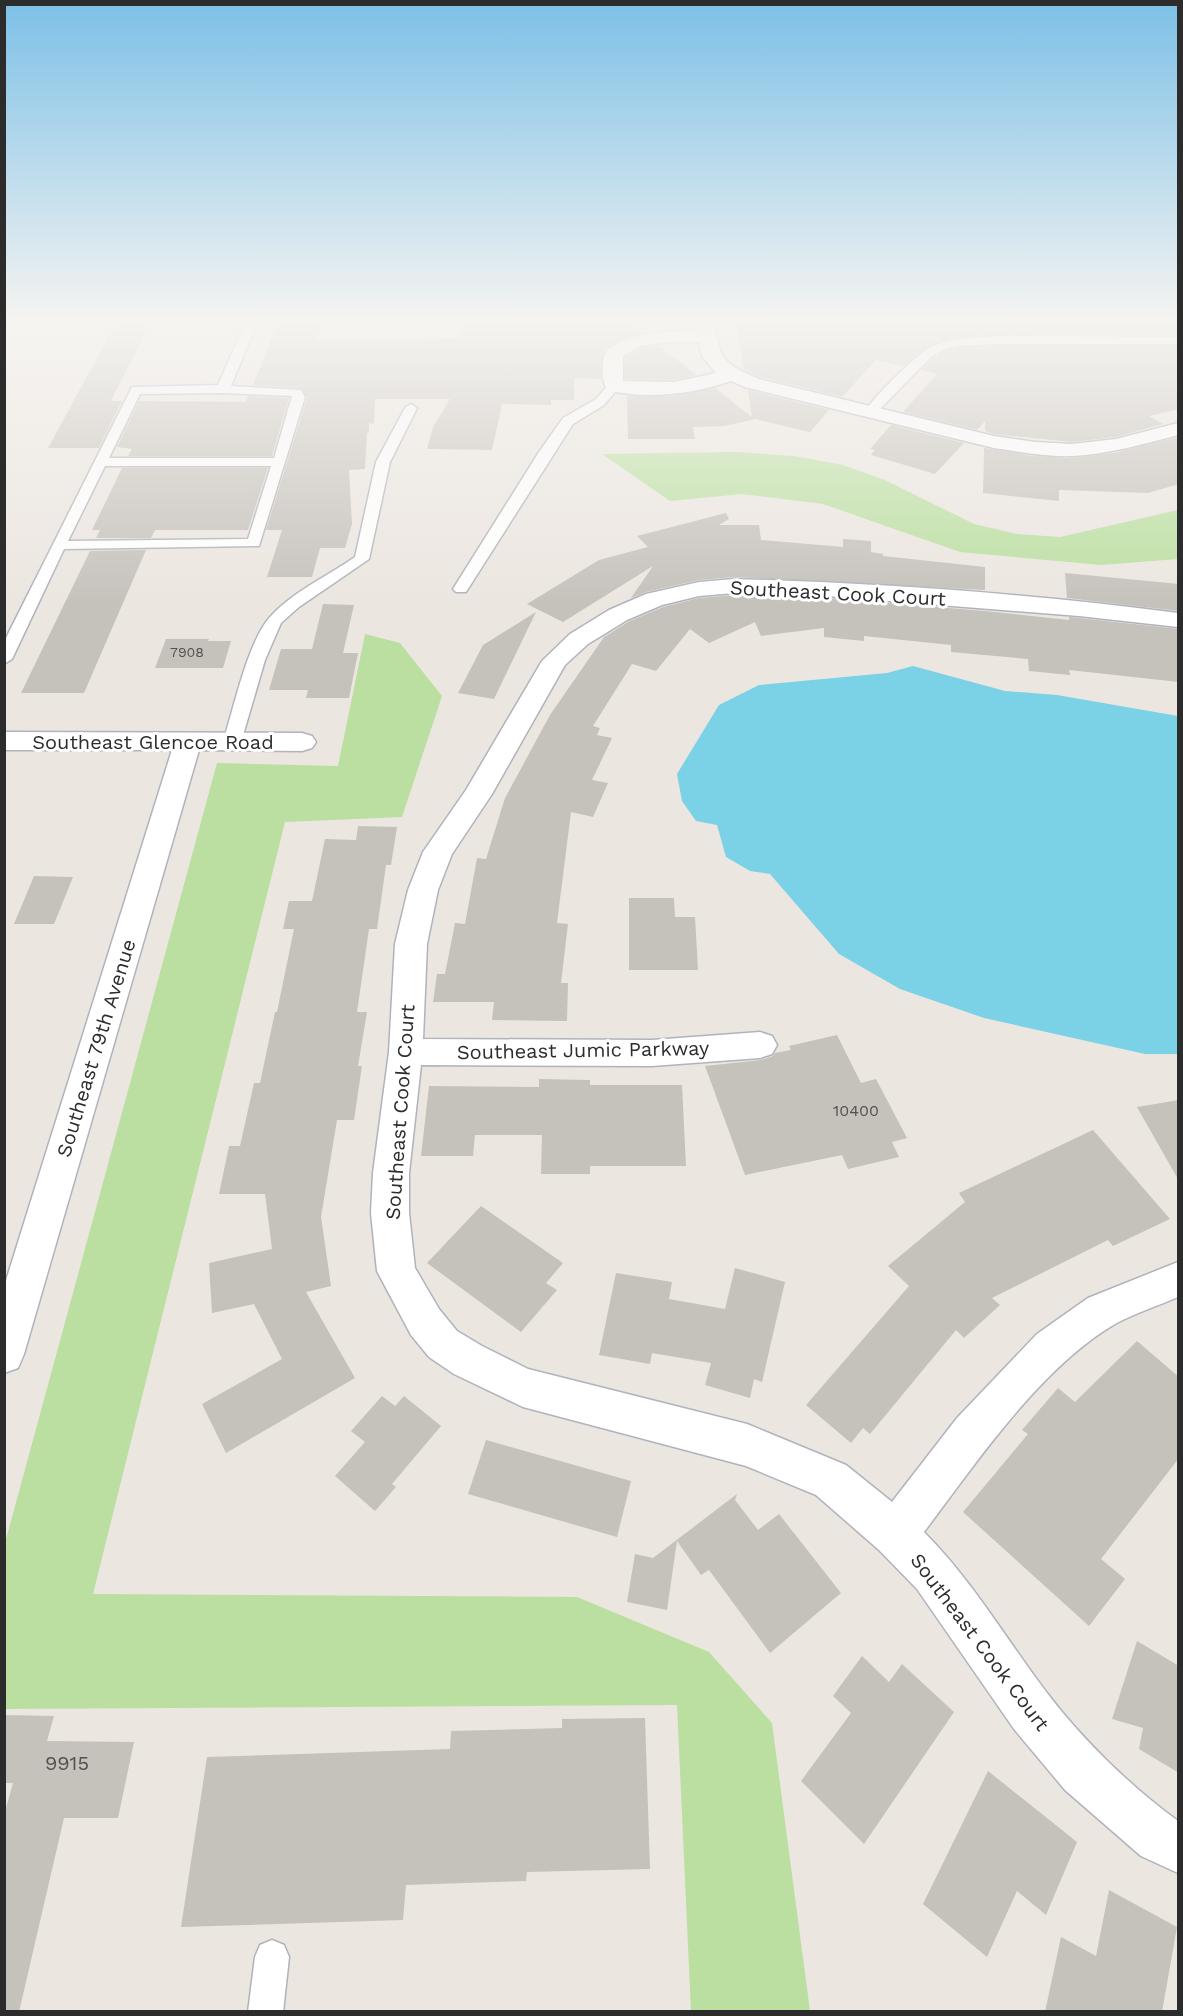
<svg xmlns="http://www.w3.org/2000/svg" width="1183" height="2016" font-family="'Work Sans',sans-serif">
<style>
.green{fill:#badfa0}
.water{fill:#7bd1e6}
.building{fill:#c5c1bb}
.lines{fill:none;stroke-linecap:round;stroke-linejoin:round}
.service-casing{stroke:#b0b3bb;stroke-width:3}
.minor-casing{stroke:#b0b3bb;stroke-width:3}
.service{fill:#fff;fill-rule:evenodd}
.minor{fill:#fff;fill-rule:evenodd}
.labels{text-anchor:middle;stroke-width:6;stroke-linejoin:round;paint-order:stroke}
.far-number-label{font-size:14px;fill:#525150}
.number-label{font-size:16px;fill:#525150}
.street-label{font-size:20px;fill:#2c2c2c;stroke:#fff}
.near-number-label{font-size:20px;fill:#525150}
</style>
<rect width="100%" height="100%" fill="#ece6e0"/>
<!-- green -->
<path class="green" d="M 737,452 L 794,456 L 843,465 L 885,480 L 974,524 L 1017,534 L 1060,537 L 1178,510 L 1178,559 L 1101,565 L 960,552 L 823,504 L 742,494 L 670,501 L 602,454 Z
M 365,634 L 400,643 L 442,696 L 402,817 L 285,822 L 93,1594 L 577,1597 L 709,1652 L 772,1723 L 810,2011 L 691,2011 L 677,1705 L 5,1709 L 5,1543 L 217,763 L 338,766 Z"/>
<!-- water -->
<path class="water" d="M 913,666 L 1005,691 L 1057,695 L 1178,716 L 1178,1054 L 1145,1054 L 984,1018 L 900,989 L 839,954 L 770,874 L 750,871 L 726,857 L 717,825 L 696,821 L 682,801 L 677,774 L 719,705 L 759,685 L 887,673 Z"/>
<!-- building -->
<path class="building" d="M 116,323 L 150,323 L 111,401 L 122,401 L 99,448 L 48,448 Z
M 278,323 L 323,323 L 316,341 L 458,338 L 461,323 L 629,323 L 642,333 L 627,337 L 605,349 L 601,364 L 601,379 L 574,378 L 574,400 L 551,400 L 551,405 L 502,404 L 492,450 L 427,449 L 433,427 L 450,399 L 375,399 L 374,424 L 369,423 L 369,433 L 367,433 L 365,469 L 349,470 L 352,524 L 345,548 L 320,548 L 312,577 L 267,577 L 282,530 L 266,530 L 307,398 L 301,388 L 253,385 Z
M 736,323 L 1179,323 L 1179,335 L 995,334 L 949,339 L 926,348 L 904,366 L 876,360 L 842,397 L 760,377 L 744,370 Z
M 659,346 L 697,375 L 674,380 L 625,379 L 625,357 L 642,348 Z
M 995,346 L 1179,346 L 1179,409 L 1149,416 L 1163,424 L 1116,437 L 1072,442 L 994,434 L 985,431 L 985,421 L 977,430 L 903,412 L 937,374 L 921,370 L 931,360 L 944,352 L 958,348 Z
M 715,388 L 752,417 L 748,390 L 829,410 L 810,432 L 755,419 L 725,426 L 693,427 L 695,439 L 628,439 L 627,396 L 669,396 Z
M 248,396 L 289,398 L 272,456 L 128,456 L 132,449 L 117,447 L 139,401 L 246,402 Z
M 891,425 L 964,443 L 935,474 L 871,455 L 875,450 L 870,449 Z
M 1179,437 L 1179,484 L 1148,493 L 1059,490 L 1059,501 L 983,493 L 984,448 L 1033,456 L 1073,458 L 1114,453 Z
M 122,468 L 268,468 L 248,530 L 155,530 L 151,538 L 96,538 L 100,530 L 92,530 Z
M 726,513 L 729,519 L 719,525 L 759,525 L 761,540 L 843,547 L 843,539 L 871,541 L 871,552 L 883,554 L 883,556 L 985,567 L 985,590 L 734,577 L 699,580 L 646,592 L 631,598 L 653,566 L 563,622 L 527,604 L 599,560 L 648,547 L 637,536 Z
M 146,550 L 84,693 L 21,693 L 90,551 Z
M 1065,573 L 1179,584 L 1179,611 L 1067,598 Z
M 734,595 L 814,597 L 985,611 L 1069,620 L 1069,617 L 1079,618 L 1179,629 L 1179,682 L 1069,670 L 1070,675 L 1029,671 L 1028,659 L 951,652 L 951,645 L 864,636 L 864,641 L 824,637 L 824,628 L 761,636 L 755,622 L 709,643 L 690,629 L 656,671 L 632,664 L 593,726 L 600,728 L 597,735 L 612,738 L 592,780 L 608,783 L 593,817 L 571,812 L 557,923 L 568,924 L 561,983 L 568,983 L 567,1021 L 492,1020 L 494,1002 L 433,1002 L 437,974 L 445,974 L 455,923 L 465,924 L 477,858 L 486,859 L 505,798 L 550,715 L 604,637 L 628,622 L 663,607 L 699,598 Z
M 323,604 L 354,605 L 343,653 L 358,653 L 349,698 L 306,698 L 308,690 L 269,690 L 281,649 L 312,649 Z
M 536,612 L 494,699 L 458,693 L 483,645 Z
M 166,639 L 209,639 L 208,641 L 231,641 L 223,668 L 155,668 Z
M 358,826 L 397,827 L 391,865 L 386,865 L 377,929 L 369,929 L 357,1012 L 367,1012 L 358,1066 L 362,1066 L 354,1120 L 337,1120 L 321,1217 L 331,1286 L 306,1292 L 355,1378 L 226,1453 L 202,1404 L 282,1359 L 254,1304 L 212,1313 L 209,1263 L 272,1249 L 265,1194 L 219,1194 L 229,1146 L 240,1146 L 254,1083 L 260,1083 L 275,1012 L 277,1012 L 294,929 L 283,929 L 289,901 L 312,901 L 325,839 L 356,840 Z
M 34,876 L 73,877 L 54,924 L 14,924 Z
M 629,898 L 674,898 L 675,917 L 695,917 L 698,970 L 629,970 Z
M 837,1035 L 861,1083 L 876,1079 L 907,1138 L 892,1142 L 899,1157 L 848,1169 L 842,1155 L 745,1175 L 705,1066 L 761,1060 L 773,1056 L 775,1053 L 791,1050 L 789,1046 Z
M 539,1079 L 590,1080 L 590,1085 L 682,1085 L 686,1166 L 590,1166 L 590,1174 L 541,1174 L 542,1135 L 475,1135 L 473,1156 L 421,1156 L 429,1086 L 539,1087 Z
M 1179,1100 L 1179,1181 L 1137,1107 Z
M 1093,1130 L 1170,1219 L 1113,1246 L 1108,1240 L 992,1298 L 1000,1305 L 964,1338 L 956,1330 L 870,1434 L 863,1428 L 851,1443 L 806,1405 L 909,1286 L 888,1266 L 965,1202 L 959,1193 Z
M 481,1206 L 563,1263 L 546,1283 L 557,1290 L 521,1332 L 427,1263 Z
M 735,1268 L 785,1282 L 762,1382 L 754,1379 L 750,1398 L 705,1385 L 711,1363 L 652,1353 L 650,1364 L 599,1355 L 616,1273 L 672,1282 L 669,1299 L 725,1309 Z
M 1137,1341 L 1179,1377 L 1179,1458 L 1101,1559 L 1125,1579 L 1089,1626 L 963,1512 L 1028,1434 L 1022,1430 L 1058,1388 L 1075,1402 Z
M 382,1396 L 395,1406 L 404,1396 L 441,1426 L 392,1484 L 396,1487 L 375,1511 L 335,1476 L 365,1442 L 351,1431 Z
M 486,1440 L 631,1481 L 617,1537 L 468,1494 Z
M 737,1494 L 735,1500 L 758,1530 L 779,1514 L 841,1593 L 770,1653 L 709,1570 L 701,1575 L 677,1541 L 667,1610 L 627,1602 L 635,1554 L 653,1558 Z
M 1137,1641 L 1179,1666 L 1179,1773 L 1139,1749 L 1143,1728 L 1112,1719 Z
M 862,1656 L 889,1682 L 902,1664 L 954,1712 L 864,1844 L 801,1781 L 851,1713 L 833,1696 Z
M 4,1715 L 54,1716 L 47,1741 L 134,1742 L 118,1818 L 64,1818 L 19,2012 L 4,2012 L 4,1815 L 13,1783 L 4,1783 Z
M 645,1718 L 650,1869 L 527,1872 L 526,1881 L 406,1885 L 403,1920 L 181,1927 L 207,1757 L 450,1749 L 451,1731 L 562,1728 L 562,1719 Z
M 988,1771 L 1077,1842 L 1046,1915 L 1017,1891 L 987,1957 L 923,1904 Z
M 1109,1890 L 1177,1927 L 1162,2012 L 1045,2012 L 1061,1937 L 1096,1956 Z"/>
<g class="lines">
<defs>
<path id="service" d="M 245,323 L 257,323 L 231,386 L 301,390 L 305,397 L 259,546 L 64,549 L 12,659 L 4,664 L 4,642 L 132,387 L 218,385 ZM 223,393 L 292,396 L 274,458 L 109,458 L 140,394 ZM 105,466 L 271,466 L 248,539 L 68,541 Z
M 995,336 L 1178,337 L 1178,344 L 995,344 L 958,346 L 943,350 L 930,358 L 874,415 L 866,415 L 864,412 C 876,395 917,353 935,345 C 954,338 975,338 995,336 Z
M 614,382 L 620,386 L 604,405 L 573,424 L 466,592 L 456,592 L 453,589 L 539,452 L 563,418 L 596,399 L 610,383 Z
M 411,404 L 417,408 L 390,462 L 369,559 L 299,607 L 281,623 L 265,660 L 241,742 L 238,746 L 226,746 L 223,742 C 234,708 248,640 271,616 C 294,591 328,576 355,557 L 376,462 L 405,408 Z
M 272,1940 L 284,1945 L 289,1957 L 283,2012 L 248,2012 L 255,1957 L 260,1945 Z"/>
<path id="minor" d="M 696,323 L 714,323 C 721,361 722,363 759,379 L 994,436 L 1035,442 L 1072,444 L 1116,439 L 1178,423 L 1178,435 C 1144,444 1109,454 1073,456 C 1047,457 1020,452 994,448 L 745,387 L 731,381 C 693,394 646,400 607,390 C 601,380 601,360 607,350 C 634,331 665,331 697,331 ZM 670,342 L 699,342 L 702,356 L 716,373 L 674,382 L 623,381 L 623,356 L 641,346 Z
M 734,579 C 881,583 1032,594 1178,613 L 1178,627 L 1079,616 L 814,595 L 734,593 L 699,596 L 662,605 L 627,620 L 588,644 L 565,665 L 492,794 L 452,854 L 438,890 L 427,944 L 423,1039 L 652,1040 L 760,1032 L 772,1036 L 777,1045 L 772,1054 L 760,1058 L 652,1066 L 421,1065 L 409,1173 L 409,1213 L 415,1268 L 439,1309 L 457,1331 L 482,1346 L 528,1369 L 747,1424 L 846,1465 L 892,1502 L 957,1418 L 1037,1334 L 1088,1298 L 1178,1262 L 1178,1297 C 1158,1306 1135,1313 1115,1324 C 1040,1368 976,1463 924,1532 C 972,1580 1006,1639 1047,1693 C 1081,1738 1132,1788 1178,1821 L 1178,1873 L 1141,1856 L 1065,1790 L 1014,1729 L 917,1589 L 879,1550 L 816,1495 L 746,1466 L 523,1407 L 454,1374 L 429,1357 L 411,1335 L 377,1271 L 371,1213 L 373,1173 L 389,1052 L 395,944 L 408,890 L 423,852 L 466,790 L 542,661 L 570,634 L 609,610 L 646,594 L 699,582 Z
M 4,732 L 302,733 L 312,736 L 316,742 L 312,748 L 302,751 L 199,750 L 24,1354 L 18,1368 L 4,1373 L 4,1287 L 172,750 L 4,750 Z"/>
</defs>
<!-- service casing -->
<use href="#service" class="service-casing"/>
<!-- minor casing -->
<use href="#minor" class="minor-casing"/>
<!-- service -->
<use href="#service" class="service"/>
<!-- minor -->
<use href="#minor" class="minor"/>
</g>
<!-- sky -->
<linearGradient id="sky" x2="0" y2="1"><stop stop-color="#7cc0e7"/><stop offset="0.53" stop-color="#f6f4f1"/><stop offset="1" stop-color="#f6f4f1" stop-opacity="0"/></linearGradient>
<rect width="1183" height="605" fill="url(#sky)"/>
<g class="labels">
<!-- far-number labels -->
<g class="far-number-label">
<text x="187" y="657">7908</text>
</g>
<!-- number labels -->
<g class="number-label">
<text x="856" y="1116">10400</text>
</g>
<!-- street labels -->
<g class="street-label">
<text transform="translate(838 593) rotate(3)" y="7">Southeast Cook Court</text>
<text x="153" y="749">Southeast Glencoe Road</text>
<text transform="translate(96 1048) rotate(-73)" y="7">Southeast 79th Avenue</text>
<text transform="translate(583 1050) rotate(-1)" y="7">Southeast Jumic Parkway</text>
<text transform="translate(400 1112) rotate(-86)" y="7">Southeast Cook Court</text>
<text transform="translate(980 1642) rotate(53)" y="7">Southeast Cook Court</text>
</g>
<!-- near-number labels -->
<g class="near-number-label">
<text x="67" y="1770">9915</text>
</g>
</g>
<!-- border -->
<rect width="1183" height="2016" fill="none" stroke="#2c2c2c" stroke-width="12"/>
</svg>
